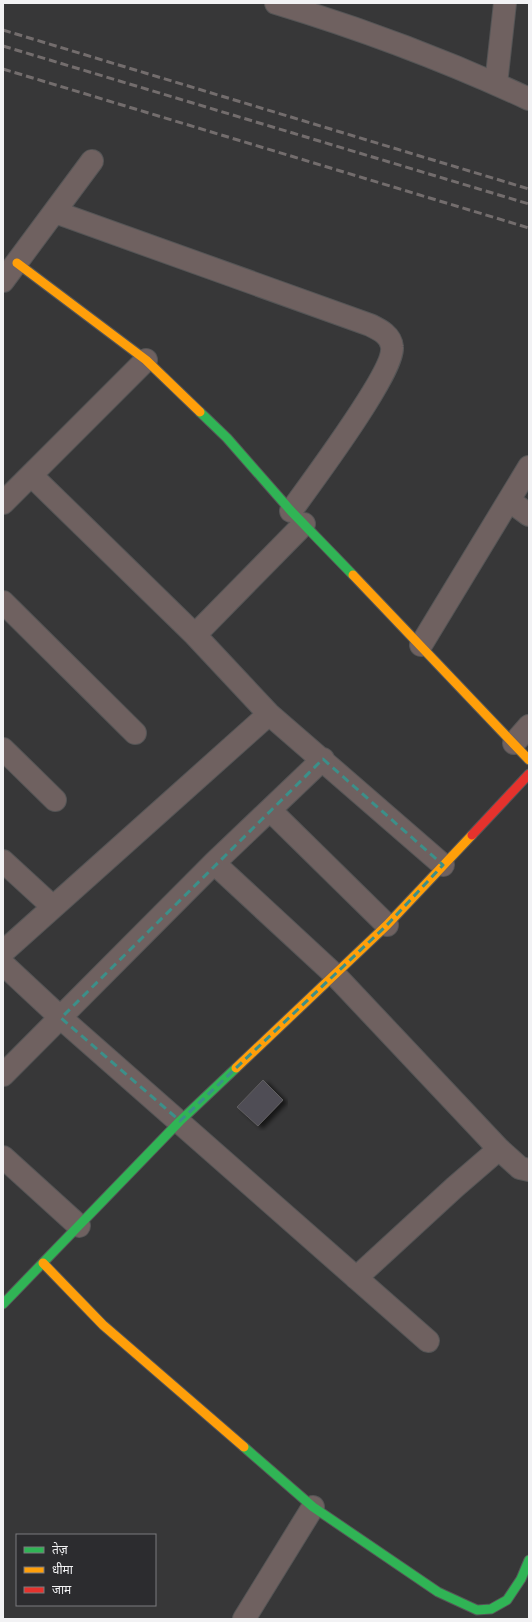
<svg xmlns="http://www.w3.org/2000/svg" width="532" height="1622" font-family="'Exo 2','Noto Sans Devanagari',sans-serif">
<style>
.building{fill:#504d55;stroke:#605f61;filter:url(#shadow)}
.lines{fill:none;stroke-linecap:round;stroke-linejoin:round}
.street-casing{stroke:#555556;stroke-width:24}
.fast-casing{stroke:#555556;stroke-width:11}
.slow-casing{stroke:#555556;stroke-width:11}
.jam-casing{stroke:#555556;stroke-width:11}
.street{stroke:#6f6160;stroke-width:22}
.fast{stroke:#30b455;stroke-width:9}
.slow{stroke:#ff9f0a;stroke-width:9}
.jam{stroke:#e5322d;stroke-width:9}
.rail{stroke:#736d6d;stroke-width:3;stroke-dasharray:8 4;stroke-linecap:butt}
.marked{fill:none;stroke:#3c8f89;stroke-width:3;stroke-dasharray:8 5;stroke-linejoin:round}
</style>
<defs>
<filter id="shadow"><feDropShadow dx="4.5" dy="2.5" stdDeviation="2" flood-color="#0009"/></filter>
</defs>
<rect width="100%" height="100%" fill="#373738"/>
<!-- building -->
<path class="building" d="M 263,1080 L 283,1100 L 258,1126 L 237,1107 Z"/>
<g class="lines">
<defs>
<path id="street" d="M 276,3 C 362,29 447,61 529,99
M 496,84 L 505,3
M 55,212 L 370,325 C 380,330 391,335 392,347 C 395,371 309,486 291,511
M 3,281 L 92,161
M 31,475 L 195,635
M 510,501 L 529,515
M 3,503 L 146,360
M 304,524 L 195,635 L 269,714 L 443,865
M 3,602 L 135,733
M 421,645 L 529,467
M 514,743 L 529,726
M 3,749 L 55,800
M 270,810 L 387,925
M 3,861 L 53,907
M 214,863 L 335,975 L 499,1149
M 3,952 L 269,714
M 3,964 L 61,1018 L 428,1341
M 3,1075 L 214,863 L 323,759
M 3,1157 L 79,1226
M 356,1278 L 455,1187 L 499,1149 L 520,1168 L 529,1170
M 244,1619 L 313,1507"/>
<path id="fast" d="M 200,412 L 227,438 L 291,511 L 353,575
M 3,1304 L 180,1121 L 236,1068
M 244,1447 L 313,1507 L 438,1592 L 477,1610 L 491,1609 L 507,1600 L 521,1579 L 529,1560"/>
<path id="slow" d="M 17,263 L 146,360 L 200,412
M 353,575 L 529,760
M 236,1068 L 387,925 L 472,835
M 43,1263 L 103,1325 L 244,1447"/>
<path id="jam" d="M 472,835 L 529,774"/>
</defs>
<!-- street casing -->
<use href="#street" class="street-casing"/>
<!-- fast casing -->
<use href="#fast" class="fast-casing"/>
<!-- slow casing -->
<use href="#slow" class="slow-casing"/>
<!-- jam casing -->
<use href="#jam" class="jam-casing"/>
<!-- street -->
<use href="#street" class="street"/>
<!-- fast -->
<use href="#fast" class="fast"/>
<!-- slow -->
<use href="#slow" class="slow"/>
<!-- jam -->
<use href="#jam" class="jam"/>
<!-- rail -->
<path class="rail" d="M 3,30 L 529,189
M 3,46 L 529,204
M 3,69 L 529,228"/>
</g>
<!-- marked area -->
<path class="marked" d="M 323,759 L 443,865 L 387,925 L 180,1121 L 61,1018 Z"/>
<!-- border -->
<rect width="532" height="1622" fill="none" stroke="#f2f2f4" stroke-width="8"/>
<!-- legend -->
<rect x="16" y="1534" width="140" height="72" fill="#2c2c2f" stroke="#7b7b7e"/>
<rect x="24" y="1547" width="20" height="6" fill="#30b455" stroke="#7b7b7e"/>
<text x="52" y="1554" font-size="12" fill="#f2f2f4">तेज़</text>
<rect x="24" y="1567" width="20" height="6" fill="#ff9f0a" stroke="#7b7b7e"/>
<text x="52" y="1574" font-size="12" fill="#f2f2f4">धीमा</text>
<rect x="24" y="1587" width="20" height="6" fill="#e5322d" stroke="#7b7b7e"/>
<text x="52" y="1594" font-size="12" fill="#f2f2f4">जाम</text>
</svg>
